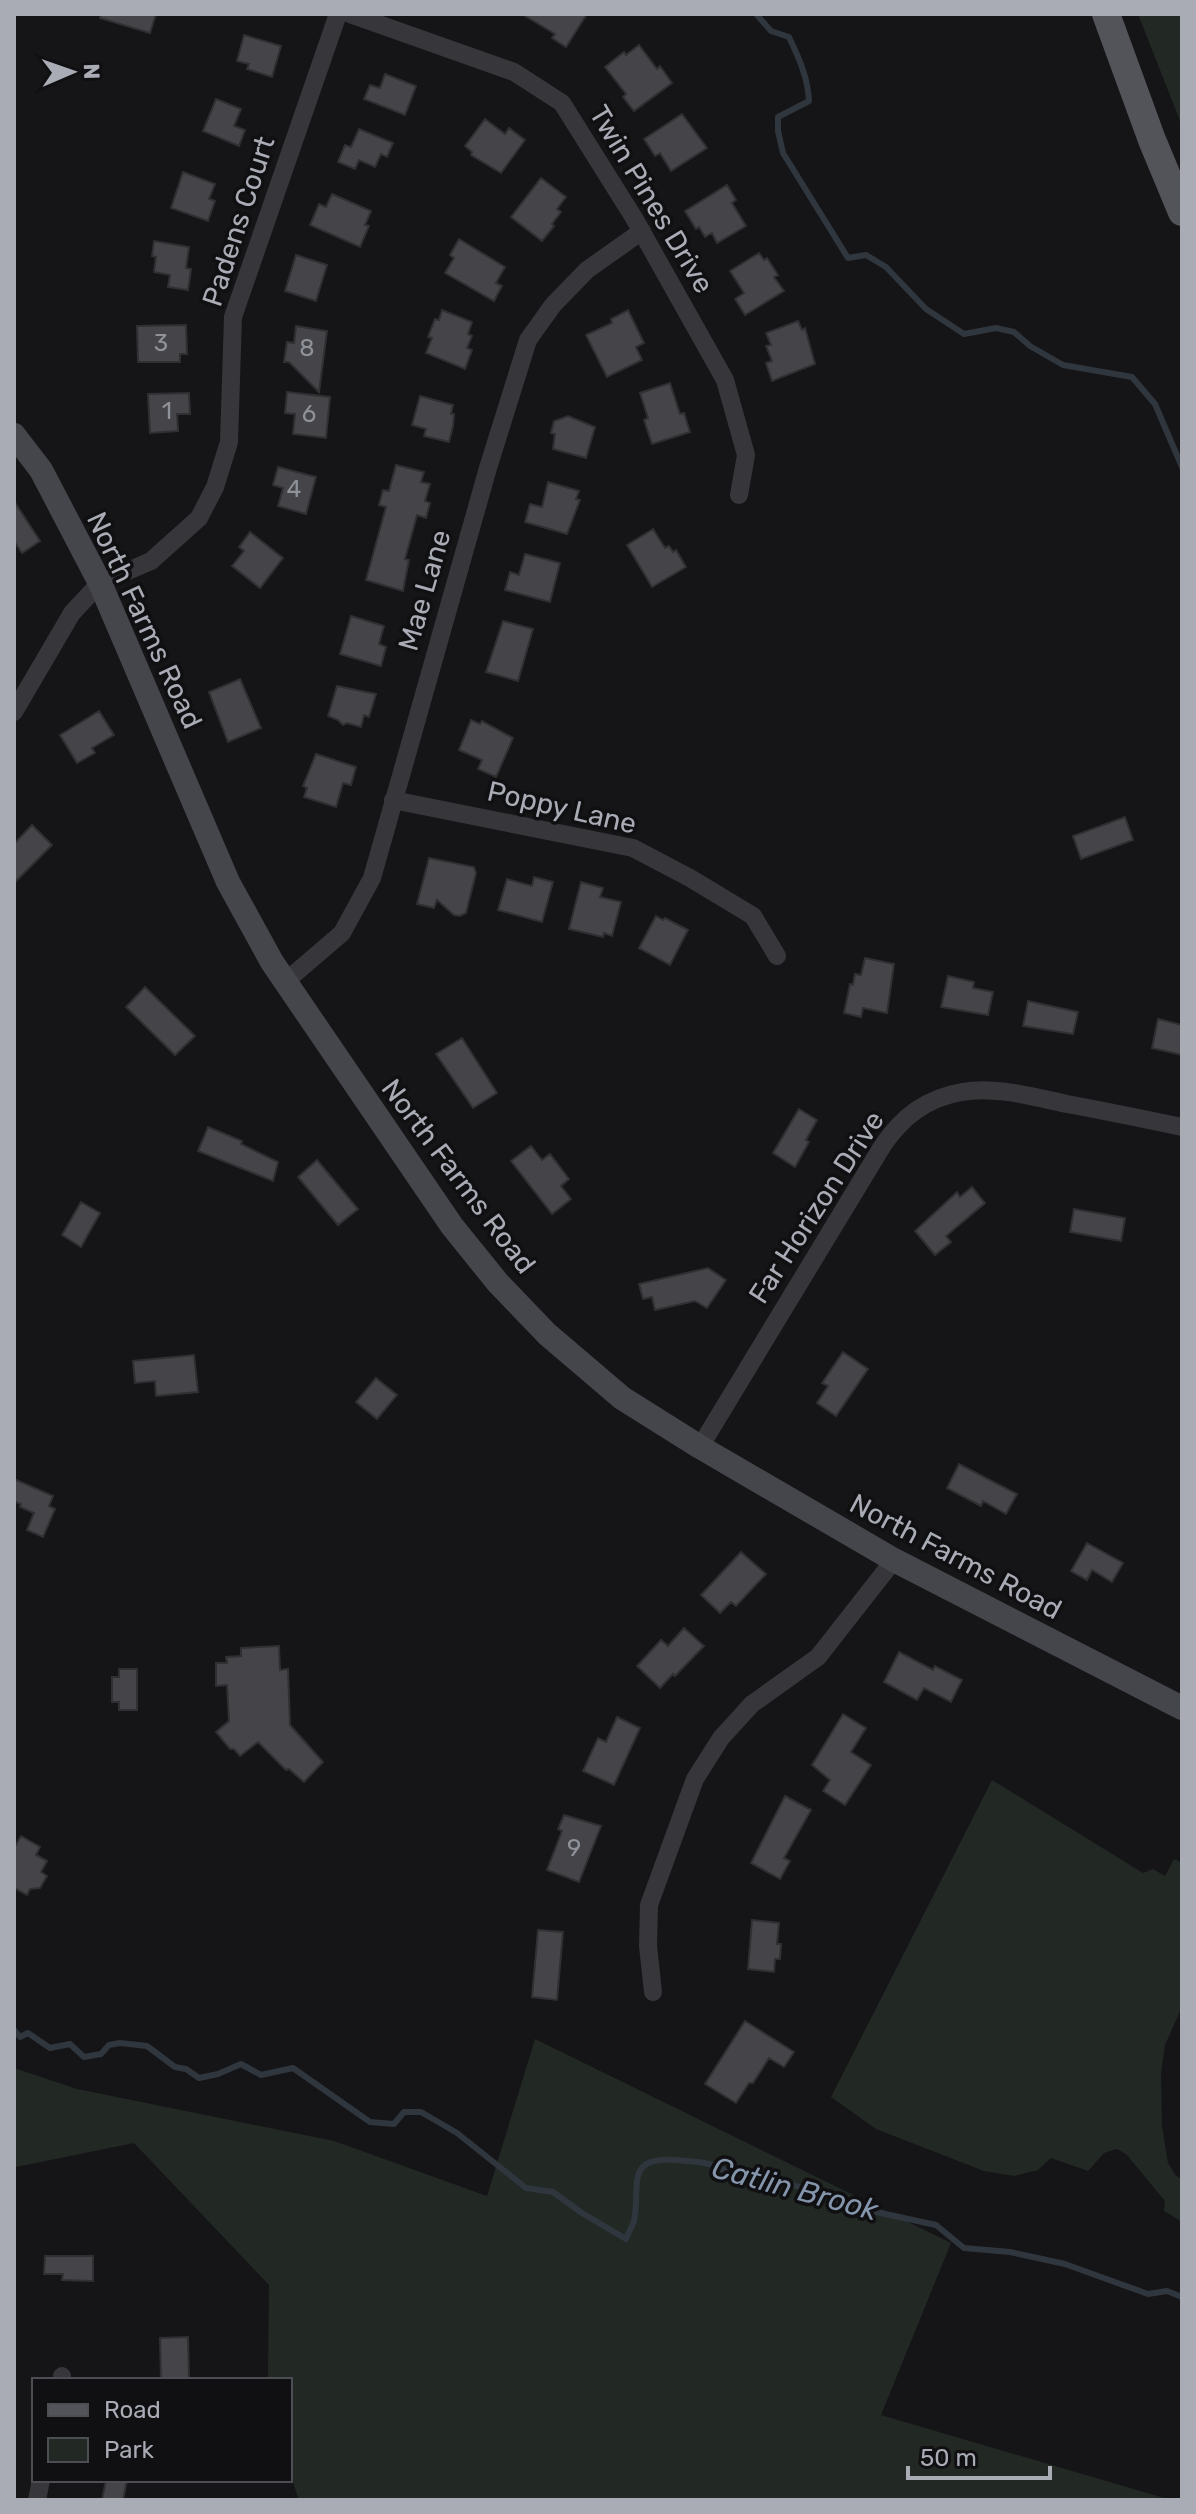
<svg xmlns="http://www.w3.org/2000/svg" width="1196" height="2514" font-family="Rubik,sans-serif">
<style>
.green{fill:#222823}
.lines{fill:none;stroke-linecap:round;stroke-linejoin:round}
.stream{stroke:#30363e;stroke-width:6}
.building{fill:#454549;stroke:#302f32;stroke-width:2}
.minor{stroke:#37373b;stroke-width:18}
.secondary{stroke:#45464b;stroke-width:24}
.primary{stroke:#53545a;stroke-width:28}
.labels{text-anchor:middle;stroke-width:7;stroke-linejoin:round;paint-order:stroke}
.number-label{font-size:24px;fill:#90929a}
.street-label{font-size:28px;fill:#a9abb5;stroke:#101012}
.water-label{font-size:30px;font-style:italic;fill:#8495ac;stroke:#101012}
</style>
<rect width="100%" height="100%" fill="#151517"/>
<!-- green -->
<path class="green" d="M 1138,14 L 1182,14 L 1182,126 Z
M 992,1780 L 1143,1873 L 1153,1869 L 1165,1876 L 1174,1859 L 1182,1863 L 1182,2007 L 1165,2045 L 1161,2073 L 1162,2126 L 1168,2163 L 1176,2176 L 1182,2179 L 1182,2222 L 1164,2211 L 1165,2201 L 1126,2154 L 1117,2149 L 1104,2153 L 1088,2171 L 1051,2158 L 1038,2170 L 1014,2176 L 984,2171 L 876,2129 L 831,2097 Z
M 535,2039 L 951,2243 L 881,2415 L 1171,2500 L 299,2500 L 290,2473 L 290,2380 L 268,2380 L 269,2285 L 134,2143 L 16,2167 L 14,2164 L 14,2068 L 77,2089 L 334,2141 L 487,2196 Z"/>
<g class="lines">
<!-- stream -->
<path class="stream" d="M 756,14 L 771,31 L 789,37 C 799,58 808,78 809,101 L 778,117 L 778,131 L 783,153 L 848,258 L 866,255 L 886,267 L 926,309 L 964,334 L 996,328 L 1014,332 L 1030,346 L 1063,365 L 1132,377 L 1155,404 L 1182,467
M 14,2030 L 20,2037 L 28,2033 L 50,2048 L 70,2044 L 84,2057 L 101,2054 L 109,2045 L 120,2043 L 147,2046 L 175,2067 L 186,2069 L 199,2078 L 218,2074 L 241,2064 L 261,2075 L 293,2068 L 370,2122 L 394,2124 L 404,2112 L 421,2112 L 457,2133 L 526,2188 L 553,2192 L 582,2213 L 626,2239 C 628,2233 632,2227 634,2221 C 641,2188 624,2156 674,2160 C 698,2162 709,2161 730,2173 L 744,2169 L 876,2212 L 936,2225 L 964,2248 L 1010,2252 L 1065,2264 L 1148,2294 L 1167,2291 L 1182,2297"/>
</g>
<!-- building -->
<path class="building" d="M 101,14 L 156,14 L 150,33 L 100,18 Z
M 522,14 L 587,14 L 566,47 L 552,38 L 555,34 Z
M 244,35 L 281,46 L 272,77 L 247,69 L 249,64 L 237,61 Z
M 639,45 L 657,69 L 660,66 L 672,83 L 634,111 L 623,97 L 626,94 L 605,67 L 624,52 L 626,55 Z
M 385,74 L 416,86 L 405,115 L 364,99 L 370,85 L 380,88 Z
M 216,99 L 241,109 L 234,126 L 245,130 L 239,146 L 203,131 Z
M 682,114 L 707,148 L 671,171 L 660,153 L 655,156 L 644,139 Z
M 485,119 L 505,134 L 509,128 L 525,140 L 501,173 L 471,155 L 472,152 L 465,146 Z
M 359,129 L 393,143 L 387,157 L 381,154 L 375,167 L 359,160 L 355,169 L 338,162 L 345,145 L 351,147 Z
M 183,172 L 215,184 L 209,199 L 215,201 L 208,221 L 171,208 Z
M 541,178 L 566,197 L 557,209 L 561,212 L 552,224 L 554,226 L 542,241 L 511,217 Z
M 727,185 L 736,200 L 732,203 L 746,226 L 717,243 L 712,233 L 705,237 L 699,227 L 696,229 L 685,211 Z
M 332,194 L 371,211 L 365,225 L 369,226 L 360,247 L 310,225 L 319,204 L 326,207 Z
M 459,239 L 505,267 L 496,283 L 502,286 L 494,301 L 445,273 L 454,258 L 450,255 Z
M 154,241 L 189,247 L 186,268 L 191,269 L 188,290 L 168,287 L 170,275 L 154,272 L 156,257 L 152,256 Z
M 759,253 L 764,260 L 767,258 L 778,275 L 774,277 L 784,291 L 745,315 L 735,299 L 744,293 L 730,271 Z
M 296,255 L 327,265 L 316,301 L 285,291 Z
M 442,310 L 472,322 L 468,334 L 472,336 L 467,348 L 472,350 L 465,369 L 426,353 L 432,338 L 428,337 L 435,319 L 439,320 Z
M 628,310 L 644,343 L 636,347 L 642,360 L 607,377 L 586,335 L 612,323 L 611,319 Z
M 798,321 L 802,330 L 805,328 L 815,364 L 772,381 L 766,363 L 772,361 L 766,346 L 771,345 L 766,333 Z
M 186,325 L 187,354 L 180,354 L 180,362 L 138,362 L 137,326 Z
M 296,326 L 327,331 L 319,392 L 289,362 L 284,362 L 287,342 L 294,343 Z
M 670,383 L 680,414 L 684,413 L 690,432 L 652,444 L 644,420 L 648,418 L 640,393 Z
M 287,392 L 330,397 L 326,438 L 293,434 L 295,414 L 285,413 Z
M 189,393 L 190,414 L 177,414 L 178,431 L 150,433 L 148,394 Z
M 420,396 L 453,405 L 451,414 L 454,414 L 453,426 L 449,442 L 424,436 L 426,429 L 412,425 Z
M 568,416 L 595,427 L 586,458 L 553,449 L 555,434 L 551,433 L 554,421 Z
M 396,465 L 424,472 L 421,482 L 430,484 L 425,501 L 430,503 L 426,518 L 417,515 L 405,559 L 409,560 L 403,591 L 366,580 L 386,507 L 379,505 L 383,490 L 389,491 Z
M 278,467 L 316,477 L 306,514 L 278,506 L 283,488 L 273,485 Z
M 548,482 L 579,491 L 576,499 L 580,500 L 567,534 L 525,522 L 530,504 L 542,507 Z
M 14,501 L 40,541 L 22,553 L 14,541 Z
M 653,529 L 665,548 L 669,546 L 673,552 L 676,550 L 686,567 L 652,587 L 627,545 Z
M 250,532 L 283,558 L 260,588 L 232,566 L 244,551 L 239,547 Z
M 525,554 L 560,563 L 550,602 L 505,590 L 510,572 L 519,575 Z
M 351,616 L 384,626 L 379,644 L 386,647 L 381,666 L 340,654 Z
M 503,621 L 533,629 L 518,681 L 486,672 Z
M 240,679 L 261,728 L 228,742 L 209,692 Z
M 337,686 L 376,694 L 369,717 L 364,715 L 361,727 L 347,723 L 343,725 L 338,720 L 328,716 Z
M 99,711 L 114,735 L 92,748 L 95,753 L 77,763 L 60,735 Z
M 471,720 L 480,724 L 482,721 L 513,738 L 496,777 L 478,769 L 482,760 L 459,750 Z
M 316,754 L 356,767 L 351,785 L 343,783 L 336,807 L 304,797 L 307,788 L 303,786 Z
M 1125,817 L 1133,840 L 1081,859 L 1073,836 Z
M 32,825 L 52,845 L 14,883 L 14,844 Z
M 429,858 L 474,867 L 476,873 L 466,913 L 460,916 L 454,915 L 437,900 L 434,908 L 417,904 Z
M 534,877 L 553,882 L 542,922 L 498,910 L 507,879 L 532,886 Z
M 581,882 L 603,888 L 600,897 L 621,902 L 612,936 L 604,933 L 603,937 L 569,929 Z
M 656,916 L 663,920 L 665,918 L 688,930 L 670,965 L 639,948 Z
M 865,958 L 894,964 L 887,1013 L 863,1008 L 861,1017 L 844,1013 L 850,984 L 853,985 L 855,974 L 861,975 Z
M 948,976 L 974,982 L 973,988 L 993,992 L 988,1015 L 941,1007 Z
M 145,987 L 195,1036 L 175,1055 L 126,1007 Z
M 1028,1001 L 1078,1012 L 1073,1034 L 1023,1026 Z
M 1158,1019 L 1182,1025 L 1182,1055 L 1152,1048 Z
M 462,1038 L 497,1093 L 473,1108 L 436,1054 Z
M 799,1109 L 817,1120 L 806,1140 L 809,1142 L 795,1167 L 773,1153 Z
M 208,1127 L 242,1141 L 241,1144 L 278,1162 L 273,1181 L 198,1151 Z
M 531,1146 L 542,1160 L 550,1154 L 569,1179 L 561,1186 L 571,1199 L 552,1214 L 511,1161 Z
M 317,1160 L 358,1209 L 338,1225 L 298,1177 Z
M 972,1187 L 985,1203 L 946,1236 L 951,1242 L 935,1255 L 915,1231 L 957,1192 L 960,1197 Z
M 81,1202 L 100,1213 L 81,1247 L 62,1235 Z
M 1074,1209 L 1125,1218 L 1121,1241 L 1070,1232 Z
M 708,1268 L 726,1280 L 707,1308 L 695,1301 L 655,1310 L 652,1297 L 643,1299 L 639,1284 Z
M 843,1352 L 868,1369 L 836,1416 L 817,1403 L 828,1386 L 822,1383 Z
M 194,1355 L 198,1392 L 156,1396 L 155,1381 L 135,1383 L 133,1361 Z
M 376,1378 L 397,1395 L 377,1419 L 356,1402 Z
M 959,1464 L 1017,1494 L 1006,1514 L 983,1501 L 981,1506 L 947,1488 Z
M 14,1479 L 53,1496 L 49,1506 L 55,1509 L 43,1537 L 27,1530 L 34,1513 L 20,1507 L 21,1504 L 14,1501 Z
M 1087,1543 L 1123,1563 L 1112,1582 L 1092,1570 L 1087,1580 L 1071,1571 Z
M 741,1552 L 766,1574 L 736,1606 L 731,1602 L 720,1613 L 701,1595 Z
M 684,1628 L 704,1646 L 675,1676 L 673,1674 L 660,1688 L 637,1666 L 661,1640 L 668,1646 Z
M 279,1646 L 280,1670 L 288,1669 L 290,1725 L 323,1762 L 304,1782 L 289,1769 L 286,1770 L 258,1742 L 240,1756 L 234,1749 L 230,1749 L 216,1732 L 229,1721 L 227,1685 L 216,1686 L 216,1663 L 227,1663 L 226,1657 L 241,1656 L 241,1648 Z
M 899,1652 L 933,1670 L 935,1666 L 962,1680 L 951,1702 L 924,1688 L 917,1700 L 884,1682 Z
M 119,1669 L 137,1669 L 137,1710 L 119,1710 L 119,1702 L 112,1702 L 112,1677 L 119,1677 Z
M 843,1714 L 866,1728 L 851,1752 L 871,1765 L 845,1805 L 823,1791 L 830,1780 L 812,1765 Z
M 617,1717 L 640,1728 L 614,1785 L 583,1771 L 598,1738 L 606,1742 Z
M 785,1796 L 811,1810 L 784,1858 L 790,1861 L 780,1879 L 751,1863 Z
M 564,1815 L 601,1826 L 579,1882 L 547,1870 L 562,1831 L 558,1829 Z
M 21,1836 L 40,1847 L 36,1855 L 47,1861 L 41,1872 L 47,1876 L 40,1888 L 30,1889 L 27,1895 L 14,1888 L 14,1848 Z
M 752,1920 L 779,1923 L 777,1944 L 781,1944 L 780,1959 L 775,1959 L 774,1972 L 748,1969 Z
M 538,1930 L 563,1932 L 557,2000 L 532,1997 Z
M 745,2021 L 794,2052 L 784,2067 L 769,2058 L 753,2083 L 749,2083 L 736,2103 L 705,2084 Z
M 45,2256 L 93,2256 L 93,2281 L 62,2280 L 63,2274 L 44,2274 Z
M 188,2337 L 189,2380 L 161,2380 L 160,2338 Z
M 106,2480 L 127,2480 L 123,2500 L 102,2500 Z"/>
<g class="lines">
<!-- minor -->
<path class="minor" d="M 350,14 L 514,72 L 562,103 L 634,218 L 725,380 L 746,455 L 739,495
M 14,712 L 72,613 L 100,583 L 151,561 L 199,518 L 215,487 L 229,442 L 233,317 L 338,14
M 393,800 L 633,848 L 690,878 L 753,916 L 777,956
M 285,982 L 342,933 L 372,878 L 488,468 L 528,340 L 553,305 L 587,270 L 642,231
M 700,1447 L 883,1145 C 903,1116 927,1098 962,1092 C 996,1086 1034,1097 1067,1104 C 1105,1111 1144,1119 1182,1127
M 653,1992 L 648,1946 L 649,1905 L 695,1779 L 721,1738 L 752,1704 L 818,1657 L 894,1560
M 62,2380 L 62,2376
M 37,2500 L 41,2480"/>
<!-- secondary -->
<path class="secondary" d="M 14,435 L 41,470 L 100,583 L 228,882 L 272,962 L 452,1226 L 498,1283 L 547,1334 L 622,1398 L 700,1447 L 894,1560 L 1182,1708"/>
<!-- primary -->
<path class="primary" d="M 1106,14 L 1152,140 L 1182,212"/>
</g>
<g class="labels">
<!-- number labels -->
<g class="number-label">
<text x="161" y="351">3</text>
<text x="307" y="356">8</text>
<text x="167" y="419">1</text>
<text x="309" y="422">6</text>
<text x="294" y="497">4</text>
<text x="574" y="1856">9</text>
</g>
<!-- street labels -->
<g class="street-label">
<text transform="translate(652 199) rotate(59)" y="10">Twin Pines Drive</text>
<text transform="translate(238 221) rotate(-72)" y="10">Padens Court</text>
<text transform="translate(424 590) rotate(-74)" y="10">Mae Lane</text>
<text transform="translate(145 620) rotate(65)" y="10">North Farms Road</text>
<text transform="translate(562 807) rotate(13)" y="10">Poppy Lane</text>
<text transform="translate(459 1176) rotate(53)" y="10">North Farms Road</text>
<text transform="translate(816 1207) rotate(-57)" y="10">Far Horizon Drive</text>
<text transform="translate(956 1556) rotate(28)" y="10">North Farms Road</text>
</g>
<!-- water labels -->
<g class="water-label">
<text transform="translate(795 2189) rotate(15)" y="10">Catlin Brook</text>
</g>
</g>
<!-- border -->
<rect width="1196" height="2514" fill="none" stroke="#a9abb5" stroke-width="32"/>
<!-- legend -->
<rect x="32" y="2378" width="260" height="104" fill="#101012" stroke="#4d4e53" stroke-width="2"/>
<rect x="48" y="2404" width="40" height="12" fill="#53545a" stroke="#4d4e53" stroke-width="2"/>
<text x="104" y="2418" font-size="24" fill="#a9abb5">Road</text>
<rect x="48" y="2438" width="40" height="24" fill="#222823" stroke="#4d4e53" stroke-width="2"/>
<text x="104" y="2458" font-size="24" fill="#a9abb5">Park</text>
<!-- north arrow -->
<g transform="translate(72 72) rotate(88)" stroke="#101012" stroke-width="6" paint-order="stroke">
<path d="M0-6L14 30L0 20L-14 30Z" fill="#a9abb5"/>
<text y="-12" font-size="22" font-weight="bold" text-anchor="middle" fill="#a9abb5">N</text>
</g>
<!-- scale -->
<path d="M908 2466v12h142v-12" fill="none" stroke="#a9abb5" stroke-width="4"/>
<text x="920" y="2466" font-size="24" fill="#a9abb5" stroke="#101012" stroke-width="6" paint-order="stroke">50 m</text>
</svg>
